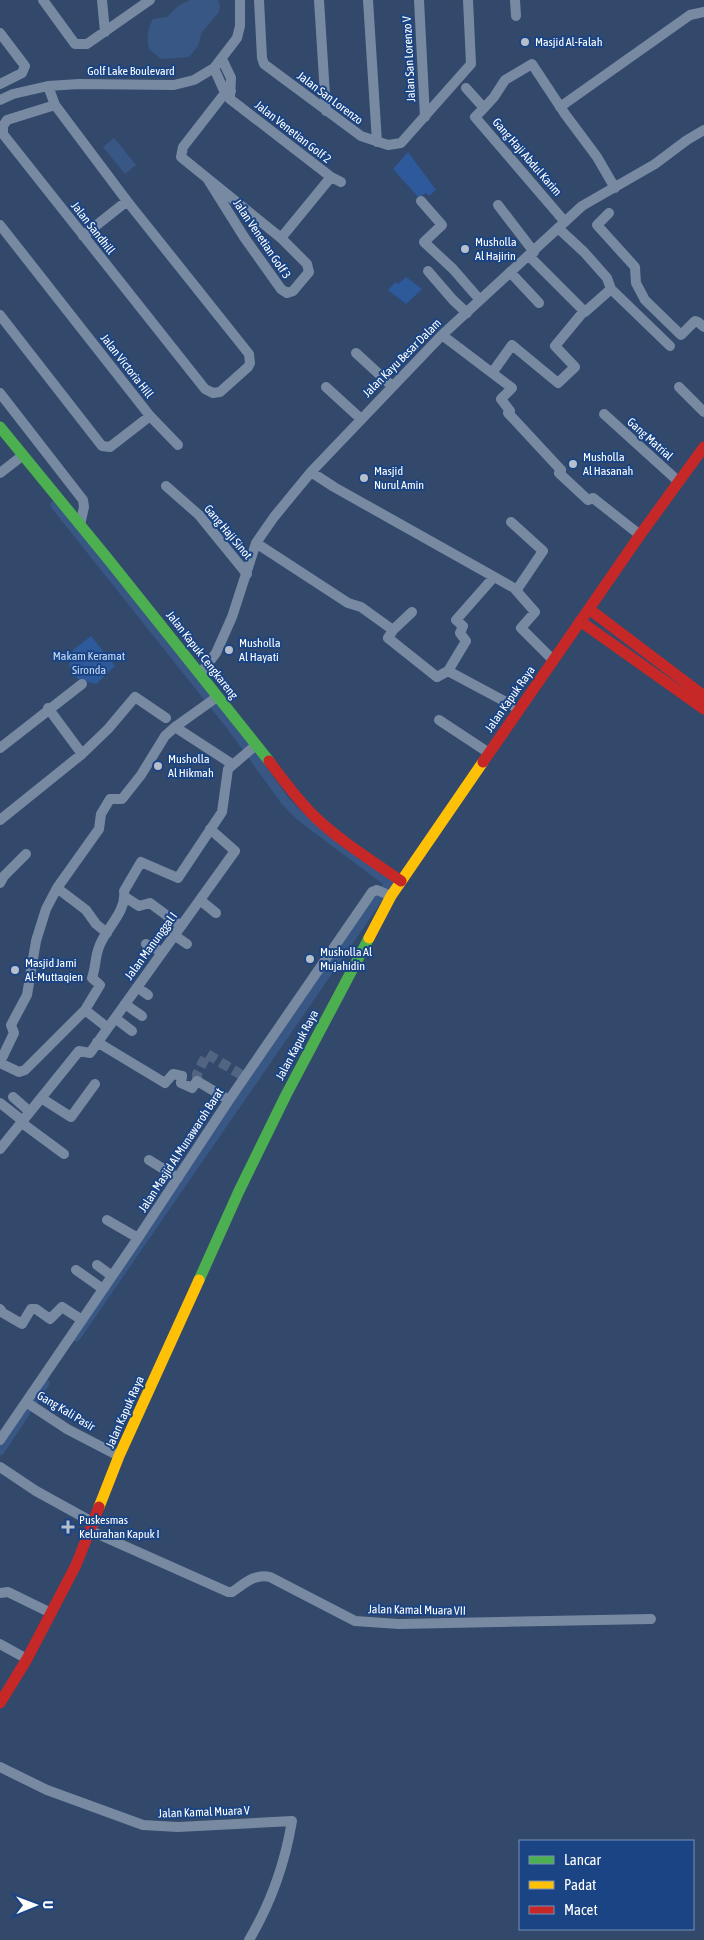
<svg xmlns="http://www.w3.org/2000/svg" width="704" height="1940" font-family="'Asap Condensed',sans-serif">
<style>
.green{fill:#2e5a9b}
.water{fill:#385785}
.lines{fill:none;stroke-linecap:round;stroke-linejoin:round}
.canal{stroke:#385785;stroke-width:9}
.street-tunnel{stroke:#516482;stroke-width:10;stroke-dasharray:10 5;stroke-linecap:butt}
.street{stroke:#7889a2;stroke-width:10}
.fast{stroke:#4caf50;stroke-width:11}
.slow{stroke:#ffc107;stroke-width:11}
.jam{stroke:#c62828;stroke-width:11}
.poi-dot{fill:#b7bfcc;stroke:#1a4484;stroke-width:2}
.labels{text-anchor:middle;stroke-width:4;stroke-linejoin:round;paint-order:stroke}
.poi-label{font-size:12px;fill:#fff;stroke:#1a4484;text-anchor:start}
.street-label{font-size:12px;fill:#fff;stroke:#1a4484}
.park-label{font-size:12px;fill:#c5daf8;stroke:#1a4484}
</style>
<rect width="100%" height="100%" fill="#32496c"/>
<!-- green -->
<path class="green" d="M 408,152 L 436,190 L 429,196 L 426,193 L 419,198 L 393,169 Z
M 406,277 L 422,289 L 406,304 L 388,290 L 396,282 L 398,284 Z
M 91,636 L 115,666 L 96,684 L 78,679 L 69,666 L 73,650 Z"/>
<!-- water -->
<path class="water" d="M 190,0 L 218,0 L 220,6 L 219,12 L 202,32 L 198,46 L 189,57 L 161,59 L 149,49 C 147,38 147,29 153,19 L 167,17 L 178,6 Z
M 114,138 L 136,165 L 125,174 L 103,147 Z"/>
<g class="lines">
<!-- canal -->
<path class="canal" d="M 55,505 L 234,730 L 286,802 L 302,818 L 389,883 L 76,1337
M 0,1451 L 45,1383"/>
<!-- street-tunnel -->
<path class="street-tunnel" d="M 197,1081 L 197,1074 L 207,1054 L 245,1077"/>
<!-- street -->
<path class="street" d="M 43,0 L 75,44 L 87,44 L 150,0
M 102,0 L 105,32
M 259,0 L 262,58 L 264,64 L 361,136 L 388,145 L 401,143 L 471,64 L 468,0
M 319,0 L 326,111
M 368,0 L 377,142
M 419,0 L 425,117
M 515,0 L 516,16
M 0,33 L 25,66 L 22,73 L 0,84
M 222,59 L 231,78 L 230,98
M 214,68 L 225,93 L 230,99 L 331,177 L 341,182
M 48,86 L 55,105 L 127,201 L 249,354 L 250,363 L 248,367 L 220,392 L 213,393 L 205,389 L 3,134 L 3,126 L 7,120 L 55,105
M 466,88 L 484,108 L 475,117 L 565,222
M 0,100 L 13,94 L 48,86 L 79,84 L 174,85 L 194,80 L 214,68 L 237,38 L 240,26 L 240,0
M 560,107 L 690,15 L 704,12
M 484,108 L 494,97 L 505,80 L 532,64 L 565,114 L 597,157 L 615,188
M 207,178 L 244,237 L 281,289 L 287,293 L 293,291 L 309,272 L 307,264 L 281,238 L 181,157 L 183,147 L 225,93 L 231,91
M 421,201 L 442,225 L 424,242 L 453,269 L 480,300
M 498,205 L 534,252
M 609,213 L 597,225 L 635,267 L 636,283 L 645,300 L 681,335 L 695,321 L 698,322 L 704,327
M 0,225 L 150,416 L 110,447 L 102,446 L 0,315
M 558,228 L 584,252 L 607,278 L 611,289 L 670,346
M 83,236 L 127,201
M 281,238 L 331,177
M 529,256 L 585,312 L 611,289
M 428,271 L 453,300 L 467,313
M 510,272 L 539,303
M 442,335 L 512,388 L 501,399 L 510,411 L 508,413 L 561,470 L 559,473 L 588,500 L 593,498 L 640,535
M 356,353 L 392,386
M 492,373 L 512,345 L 558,383 L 575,367 L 555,346 L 584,311
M 326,387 L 361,419
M 679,387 L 704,412
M 0,393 L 83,500 L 84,507 L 80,525
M 604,414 L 678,481
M 150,416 L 178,445
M 311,472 L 334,487 L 514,588 L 518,588 L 543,551 L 511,522
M 0,473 L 22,456
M 166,486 L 199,515 L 247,574
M 256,543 L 348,603 L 361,607 L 393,630 L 388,638 L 437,677 L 448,671 L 466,641 L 460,633 L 463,626 L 456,620 L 493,578
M 514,588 L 535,612 L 521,628 L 553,660
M 393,630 L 412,612
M 448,671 L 519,709
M 200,674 L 216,653 L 232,617 L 256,543 L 274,517 L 311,472 L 442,335 L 582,206 L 655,164 L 687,140 L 704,130
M 439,720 L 489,753
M 175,727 L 217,697
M 0,748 L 82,684
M 82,754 L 108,729 L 135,697 L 166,718
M 0,820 L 82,754 L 48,708
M 0,883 L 4,876 L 26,854
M 57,888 L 86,910 L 96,924 L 107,933
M 125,897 L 139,906 L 150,903 L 181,926
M 200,900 L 216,913
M 174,935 L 187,944
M 146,944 L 162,952
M 137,987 L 148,995
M 125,1004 L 142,1016
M 85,1010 L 108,1028
M 115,1018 L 132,1031
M 97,1042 L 165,1083 L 173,1074 L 182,1076 L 181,1083 L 192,1088 L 197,1081 L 229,1100
M 0,1062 L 14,1033 L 11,1025 L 27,995 L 36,941 L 46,909 L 57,888 L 99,829 L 101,814 L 110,799 L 122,799 L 141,775 L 165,736 L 175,727 L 232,764
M 0,1063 L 19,1072 L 25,1070 L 85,1010 L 100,985 L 92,978 C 96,966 95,957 99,947 C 105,929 127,912 124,891 L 141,862 L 178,878 L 222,812 L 228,769 L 256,745
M 13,1097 L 30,1112
M 41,1098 L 71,1117 L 95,1084
M 0,1103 L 23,1121
M 22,1123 L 64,1154
M 0,1149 L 79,1051 L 90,1053 L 235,851 L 210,829
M 149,1160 L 178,1178
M 107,1220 L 138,1238
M 97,1265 L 112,1276
M 76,1270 L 103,1289
M 0,1309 L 3,1313 L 22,1324 L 31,1309 L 36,1309 L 50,1319 L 62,1307 L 82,1320
M 26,1402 L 67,1429 L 119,1456
M 0,1440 L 138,1238 L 229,1100 L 372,892 L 377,890 L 391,896
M 0,1467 L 36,1491 L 94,1523
M 91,1531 L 228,1592 L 232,1592 C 244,1584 255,1573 270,1577 L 355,1621 L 399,1624 L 651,1619
M 0,1593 L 8,1592 L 51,1613
M 0,1644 L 27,1659
M 0,1767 L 47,1790 L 143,1825 L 178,1827 L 292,1821 C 285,1863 271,1903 249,1940"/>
<!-- fast -->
<path class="fast" d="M 0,427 L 108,559 L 269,761
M 199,1280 L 239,1191 L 286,1095 L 369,938"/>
<!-- slow -->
<path class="slow" d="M 369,938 L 391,896 L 483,762
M 99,1507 L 119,1456 L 199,1280"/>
<!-- jam -->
<path class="jam" d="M 589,609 L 704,696
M 580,621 L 704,709
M 269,761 C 283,780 297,799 314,816 C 340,841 371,860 401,881
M 483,762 L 640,535 L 704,447
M 0,1703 L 27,1659 L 76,1565 L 99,1507"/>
</g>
<!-- markers -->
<g class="poi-dot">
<circle cx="525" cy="42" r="5"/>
<circle cx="465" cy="249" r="5"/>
<circle cx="573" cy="464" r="5"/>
<circle cx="364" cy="478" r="5"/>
<circle cx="229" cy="650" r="5"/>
<circle cx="158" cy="766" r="5"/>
<circle cx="310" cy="959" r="5"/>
<circle cx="15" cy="970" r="5"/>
<path d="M65.5 1519.5h5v5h5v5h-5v5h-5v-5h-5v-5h5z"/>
</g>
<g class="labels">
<!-- poi labels -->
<g class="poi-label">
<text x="535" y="46">Masjid Al-Falah</text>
<text x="475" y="246">Musholla<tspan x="475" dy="14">Al Hajirin</tspan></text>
<text x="583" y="461">Musholla<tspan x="583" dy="14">Al Hasanah</tspan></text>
<text x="374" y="475">Masjid<tspan x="374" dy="14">Nurul Amin</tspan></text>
<text x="239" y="647">Musholla<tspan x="239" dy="14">Al Hayati</tspan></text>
<text x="168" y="763">Musholla<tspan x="168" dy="14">Al Hikmah</tspan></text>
<text x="320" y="956">Musholla Al<tspan x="320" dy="14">Mujahidin</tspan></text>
<text x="25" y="967">Masjid Jami<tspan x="25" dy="14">Al-Muttaqien</tspan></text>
<text x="79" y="1524">Puskesmas<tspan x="79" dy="14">Kelurahan Kapuk I</tspan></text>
</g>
<!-- street labels -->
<g class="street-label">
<text transform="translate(409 59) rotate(-93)" y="4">Jalan San Lorenzo V</text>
<text x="131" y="75">Golf Lake Boulevard</text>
<text transform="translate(330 98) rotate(37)" y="4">Jalan San Lorenzo</text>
<text transform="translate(293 132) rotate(38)" y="4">Jalan Venetian Golf 2</text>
<text transform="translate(527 157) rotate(49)" y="4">Gang Haji Abdul Karim</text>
<text transform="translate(93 228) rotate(52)" y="4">Jalan Sandhill</text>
<text transform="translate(262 239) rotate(56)" y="4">Jalan Venetian Golf 3</text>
<text transform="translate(402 358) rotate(-45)" y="4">Jalan Kayu Besar Dalam</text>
<text transform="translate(127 366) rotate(52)" y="4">Jalan Victoria Hill</text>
<text transform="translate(650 439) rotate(42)" y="4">Gang Matrial</text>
<text transform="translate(228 532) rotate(50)" y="4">Gang Haji Sinot</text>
<text transform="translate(202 655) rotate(52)" y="4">Jalan Kapuk Cengkareng</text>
<text transform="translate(510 699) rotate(-55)" y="4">Jalan Kapuk Raya</text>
<text transform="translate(151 946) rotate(-54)" y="4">Jalan Manunggal I</text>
<text transform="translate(297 1045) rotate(-62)" y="4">Jalan Kapuk Raya</text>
<text transform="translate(181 1150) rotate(-57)" y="4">Jalan Masjid Al Munawaroh Barat</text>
<text transform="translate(66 1411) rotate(31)" y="4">Gang Kali Pasir</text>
<text transform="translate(125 1412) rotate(-66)" y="4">Jalan Kapuk Raya</text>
<text transform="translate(417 1610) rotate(1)" y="4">Jalan Kamal Muara VII</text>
<text transform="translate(204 1812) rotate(-2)" y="4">Jalan Kamal Muara V</text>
</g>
<!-- park labels -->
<g class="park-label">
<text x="89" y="660">Makam Keramat<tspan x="89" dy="14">Sironda</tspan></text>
</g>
</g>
<!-- legend -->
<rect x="519" y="1840" width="175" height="90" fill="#1a4484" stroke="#768fb5"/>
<rect x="529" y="1856" width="25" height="8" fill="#4caf50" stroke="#768fb5"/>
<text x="564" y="1865" font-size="15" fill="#ffffff">Lancar</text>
<rect x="529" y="1881" width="25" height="8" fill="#ffc107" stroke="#768fb5"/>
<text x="564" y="1890" font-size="15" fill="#ffffff">Padat</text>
<rect x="529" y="1906" width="25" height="8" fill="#c62828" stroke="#768fb5"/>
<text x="564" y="1915" font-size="15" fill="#ffffff">Macet</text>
<!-- north arrow -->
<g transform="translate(35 1905) rotate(89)" stroke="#1a4484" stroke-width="4" paint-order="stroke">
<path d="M0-4L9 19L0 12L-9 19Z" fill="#ffffff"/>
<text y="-8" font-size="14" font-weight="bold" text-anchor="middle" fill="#ffffff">U</text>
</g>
</svg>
